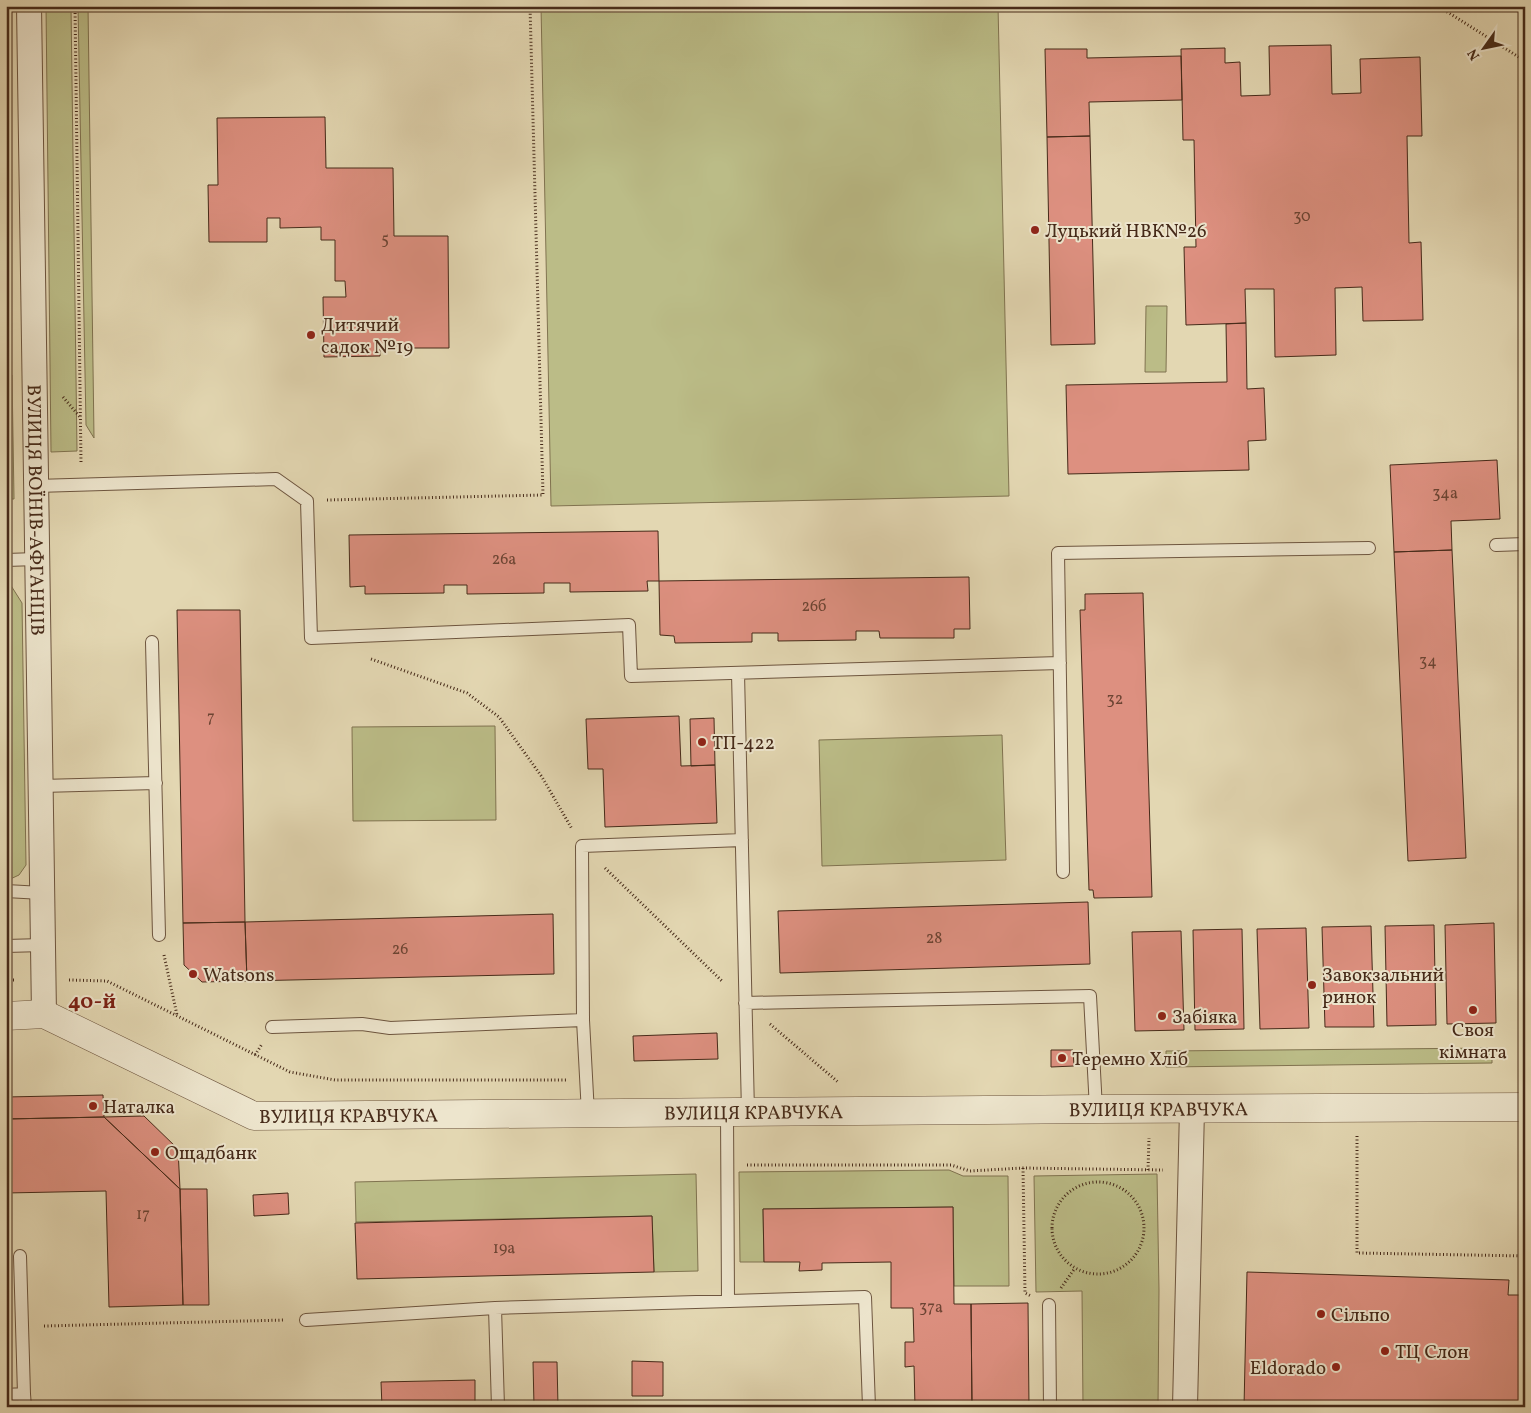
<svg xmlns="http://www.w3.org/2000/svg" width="1531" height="1413" font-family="Vollkorn,serif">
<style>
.green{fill:#bbbc87;stroke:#807350}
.building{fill:#dd9080;stroke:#462a19}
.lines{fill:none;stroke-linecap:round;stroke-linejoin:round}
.service-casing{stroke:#6d553f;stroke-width:14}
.minor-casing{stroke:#6d553f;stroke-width:26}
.tertiary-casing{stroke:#6d553f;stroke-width:29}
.path{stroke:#462a19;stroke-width:3;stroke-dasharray:1 2.5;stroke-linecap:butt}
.service{stroke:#ede5cd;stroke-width:12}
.minor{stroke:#ede5cd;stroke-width:24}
.tertiary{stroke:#ede5cd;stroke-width:28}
.poi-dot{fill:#8f2418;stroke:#ede5cd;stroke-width:2}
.labels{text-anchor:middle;stroke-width:4;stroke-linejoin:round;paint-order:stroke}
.number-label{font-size:16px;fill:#6c4433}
.poi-label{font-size:19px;fill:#462a19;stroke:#ede5cd;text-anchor:start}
.street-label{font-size:19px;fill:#462a19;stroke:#ede5cd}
.quarter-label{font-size:21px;font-weight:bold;fill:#7a1f14;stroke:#ede5cd}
</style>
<rect width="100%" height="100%" fill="#e3d7b2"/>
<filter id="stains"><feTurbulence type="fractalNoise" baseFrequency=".004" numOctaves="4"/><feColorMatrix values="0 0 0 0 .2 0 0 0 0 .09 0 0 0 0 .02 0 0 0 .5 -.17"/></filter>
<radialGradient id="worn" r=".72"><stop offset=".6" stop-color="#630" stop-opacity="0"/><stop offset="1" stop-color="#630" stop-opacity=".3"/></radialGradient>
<!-- green -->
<path class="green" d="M 46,6 L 71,6 L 77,451 L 51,452 Z
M 78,6 L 88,6 L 94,438 L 86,425 Z
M 541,6 L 998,6 L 1009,496 L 551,506 Z
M 6,43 L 11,304 L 6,304 Z
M 1146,306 L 1167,306 L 1166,372 L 1145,372 Z
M 6,375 L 12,375 L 14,499 L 6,499 Z
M 6,581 L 10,584 L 22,603 L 26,865 L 19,875 L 6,881 Z
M 495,726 L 496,820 L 353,821 L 352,727 Z
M 1002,735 L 1006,860 L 822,866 L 819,740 Z
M 1492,1048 L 1492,1063 L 1166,1067 L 1166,1051 Z
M 949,1170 L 963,1176 L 1008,1176 L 1009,1286 L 954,1286 L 953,1207 L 763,1209 L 764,1262 L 740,1262 L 739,1172 Z
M 696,1174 L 698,1271 L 654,1272 L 652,1216 L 356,1222 L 355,1182 Z
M 1157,1174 L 1159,1290 L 1158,1407 L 1083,1407 L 1082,1291 L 1036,1292 L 1034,1176 Z"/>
<!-- building -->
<path class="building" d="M 1331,45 L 1332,94 L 1361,93 L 1360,59 L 1420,57 L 1422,136 L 1407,136 L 1409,243 L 1421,242 L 1423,320 L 1363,321 L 1362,287 L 1335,288 L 1336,355 L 1275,357 L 1274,289 L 1245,289 L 1246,323 L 1186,325 L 1184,247 L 1196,247 L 1194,140 L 1183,140 L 1181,49 L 1225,48 L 1225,63 L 1240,62 L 1241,96 L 1270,95 L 1269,46 Z
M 1045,49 L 1087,49 L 1087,58 L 1181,56 L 1182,100 L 1089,102 L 1090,136 L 1047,137 Z
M 325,117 L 326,168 L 393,168 L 394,236 L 448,236 L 449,348 L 380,348 L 380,356 L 324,357 L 323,297 L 346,297 L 345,281 L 335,281 L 335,240 L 321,240 L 321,227 L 280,228 L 280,218 L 267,218 L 267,242 L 209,242 L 208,185 L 218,185 L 217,118 Z
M 1090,136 L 1095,344 L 1051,345 L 1047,137 Z
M 1246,323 L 1247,389 L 1264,388 L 1266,440 L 1248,441 L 1249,470 L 1068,474 L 1066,385 L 1227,382 L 1226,324 Z
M 1497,460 L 1500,519 L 1451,521 L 1452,550 L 1394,552 L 1390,465 Z
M 658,531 L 659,581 L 647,581 L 648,591 L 570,592 L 570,583 L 544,583 L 544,593 L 467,594 L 467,585 L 444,585 L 444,593 L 365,594 L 365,586 L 350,587 L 349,535 Z
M 1452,550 L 1466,858 L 1408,861 L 1394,552 Z
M 969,577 L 970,629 L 954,629 L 954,638 L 880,638 L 879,631 L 856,631 L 856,640 L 778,641 L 778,633 L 752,633 L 752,642 L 675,643 L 674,636 L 660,635 L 659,581 Z
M 1143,593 L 1152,897 L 1094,898 L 1093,890 L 1089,890 L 1080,610 L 1085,610 L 1085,594 Z
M 177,610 L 240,610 L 245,922 L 183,923 Z
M 679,716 L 681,766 L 715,765 L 717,823 L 605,827 L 603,769 L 588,769 L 586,719 Z
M 714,718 L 715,765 L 691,766 L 690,719 Z
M 1088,902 L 1090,964 L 780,973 L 778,911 Z
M 553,914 L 554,974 L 247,981 L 245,922 Z
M 245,922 L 247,981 L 202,982 L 184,965 L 183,923 Z
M 1494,923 L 1496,1023 L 1447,1024 L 1445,925 Z
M 1434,925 L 1436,1025 L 1387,1026 L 1385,926 Z
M 1371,926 L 1374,1027 L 1325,1027 L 1322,927 Z
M 1306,928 L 1309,1028 L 1260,1029 L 1257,929 Z
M 1242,929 L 1244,1029 L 1195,1030 L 1193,930 Z
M 1181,931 L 1184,1030 L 1135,1031 L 1132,932 Z
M 717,1033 L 718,1059 L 634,1061 L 633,1036 Z
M 1051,1050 L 1073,1050 L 1074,1066 L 1051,1067 Z
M 103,1095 L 104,1117 L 6,1119 L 6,1097 Z
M 144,1116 L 178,1149 L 180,1189 L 104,1117 Z
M 104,1117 L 180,1189 L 183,1305 L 109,1307 L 106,1191 L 6,1193 L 6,1119 Z
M 180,1189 L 207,1189 L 209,1305 L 183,1305 Z
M 288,1193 L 289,1214 L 254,1216 L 253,1195 Z
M 953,1207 L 954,1304 L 971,1304 L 972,1407 L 915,1407 L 914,1366 L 905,1367 L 905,1342 L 914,1342 L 913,1308 L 891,1308 L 891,1262 L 822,1263 L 822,1270 L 799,1271 L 800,1262 L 764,1262 L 763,1209 Z
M 652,1216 L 654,1272 L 357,1279 L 355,1223 Z
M 1247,1272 L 1509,1280 L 1508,1295 L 1525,1295 L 1525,1407 L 1244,1407 Z
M 1028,1303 L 1029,1407 L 972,1407 L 971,1304 Z
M 632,1361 L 663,1362 L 663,1396 L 632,1396 Z
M 533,1362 L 557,1362 L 558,1406 L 534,1406 Z
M 475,1380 L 475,1407 L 382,1407 L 381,1382 Z"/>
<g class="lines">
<defs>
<path id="service" d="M 36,486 L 276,479 L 307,501 L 311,638 L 629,625 L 631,676 L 1060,663
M 1496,545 L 1525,544
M 6,560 L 37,559
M 152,642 L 159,935
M 738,673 L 748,1112
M 41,786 L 156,783
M 1063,872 L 1058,553 L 1369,548
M 6,891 L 42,893
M 6,946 L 43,945
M 745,1003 L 1090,996 L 1096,1109
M 272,1027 L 362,1024 L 390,1028 L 583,1020
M 727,1112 L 728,1301
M 588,1114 L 583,1020 L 582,846 L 742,840
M 20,1256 L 24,1394
M 1049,1305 L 1050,1407
M 306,1320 L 495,1308
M 6,1395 L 24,1394 L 25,1407
M 498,1407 L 495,1308 L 865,1297 L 869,1407"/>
<g id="minor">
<path id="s1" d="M 29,6 L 44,1014"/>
<path d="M 1185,1407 L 1192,1109"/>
</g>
<g id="tertiary">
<path id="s2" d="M 6,1016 L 44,1014 L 254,1116 L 1096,1109 L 1525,1107"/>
</g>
</defs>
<!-- service casing -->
<use href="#service" class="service-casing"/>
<!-- minor casing -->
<use href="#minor" class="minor-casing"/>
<!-- tertiary casing -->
<use href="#tertiary" class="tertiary-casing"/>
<!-- path -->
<path class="path" d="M 75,6 L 81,463
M 1438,6 L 1525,61
M 63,397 L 80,417
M 327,500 L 543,495 L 530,6
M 371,659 L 467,693 L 499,717 L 542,777 L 572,829
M 605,868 L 723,982
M 164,955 L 177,1015
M 6,980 L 16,980
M 69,980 L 107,981 L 290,1072 L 335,1080 L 566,1080
M 770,1024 L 838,1082
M 255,1055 L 262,1044
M 1357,1136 L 1357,1253 L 1525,1256
M 747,1165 L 951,1165 L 970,1171 L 1023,1168 L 1163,1170
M 1023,1168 L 1025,1293 L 1031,1296
M 1148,1170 L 1149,1138
M1052 1228a46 46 0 1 1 92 0a46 46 0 1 1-92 0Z
M 1061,1288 L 1075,1268
M 44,1326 L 285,1320"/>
<!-- service -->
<use href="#service" class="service"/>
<!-- minor -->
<use href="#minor" class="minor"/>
<!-- tertiary -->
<use href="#tertiary" class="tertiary"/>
</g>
<!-- markers -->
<g class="poi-dot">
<circle cx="1035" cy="230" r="5"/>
<circle cx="311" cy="335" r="5"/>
<circle cx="702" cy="742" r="5"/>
<circle cx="193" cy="974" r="5"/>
<circle cx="1312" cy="985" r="5"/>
<circle cx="1473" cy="1010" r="5"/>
<circle cx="1162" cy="1016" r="5"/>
<circle cx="1062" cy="1058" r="5"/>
<circle cx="93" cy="1106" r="5"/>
<circle cx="155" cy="1152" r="5"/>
<circle cx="1321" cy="1314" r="5"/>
<circle cx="1385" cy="1351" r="5"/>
<circle cx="1336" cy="1367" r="5"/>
</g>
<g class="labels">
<!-- number labels -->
<g class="number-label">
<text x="1302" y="221">30</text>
<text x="385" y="244">5</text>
<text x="1445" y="498">34а</text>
<text x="504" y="564">26а</text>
<text x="814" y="611">26б</text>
<text x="1428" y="666">34</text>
<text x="1115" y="704">32</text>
<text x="211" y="722">7</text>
<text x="934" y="943">28</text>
<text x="400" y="954">26</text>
<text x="143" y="1219">17</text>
<text x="504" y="1253">19а</text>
<text x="931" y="1312">37а</text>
</g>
<!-- poi labels -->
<g class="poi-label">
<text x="1045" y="237">Луцький НВК№26</text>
<text x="321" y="331">Дитячий<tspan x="321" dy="22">садок №19</tspan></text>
<text x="712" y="749">ТП-422</text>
<text x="203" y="981">Watsons</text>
<text x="1322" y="981">Завокзальний<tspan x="1322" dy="22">ринок</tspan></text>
<text x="1172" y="1023">Забіяка</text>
<text x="1473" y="1036" text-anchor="middle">Своя<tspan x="1473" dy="22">кімната</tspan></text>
<text x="1072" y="1065">Теремно Хліб</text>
<text x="103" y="1113">Наталка</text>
<text x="165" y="1159">Ощадбанк</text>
<text x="1331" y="1321">Сільпо</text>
<text x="1395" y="1358">ТЦ Слон</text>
<text x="1326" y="1374" text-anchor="end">Eldorado</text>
</g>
<!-- street labels -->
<g class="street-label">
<text dy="7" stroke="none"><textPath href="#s1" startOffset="504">ВУЛИЦЯ ВОЇНІВ-АФГАНЦІВ</textPath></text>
<text dy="7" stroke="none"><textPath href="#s2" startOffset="1176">ВУЛИЦЯ КРАВЧУКА</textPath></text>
<text dy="7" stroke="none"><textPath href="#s2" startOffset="771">ВУЛИЦЯ КРАВЧУКА</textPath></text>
<text dy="7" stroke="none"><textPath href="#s2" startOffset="366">ВУЛИЦЯ КРАВЧУКА</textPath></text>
</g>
<!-- quarter labels -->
<g class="quarter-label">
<text x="92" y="1008">40-й</text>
</g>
</g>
<!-- margin -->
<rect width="1531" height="1413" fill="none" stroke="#e3d7b2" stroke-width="25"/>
<rect x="8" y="8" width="1516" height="1398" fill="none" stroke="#462a19" stroke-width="2.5"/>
<rect x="12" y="12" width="1506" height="1388" fill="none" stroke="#462a19"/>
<!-- north arrow -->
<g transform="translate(1484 48) rotate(237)" stroke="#ede5cd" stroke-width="4" paint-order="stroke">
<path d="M0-4L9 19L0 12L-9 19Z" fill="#462a19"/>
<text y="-8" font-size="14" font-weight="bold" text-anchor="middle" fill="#462a19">N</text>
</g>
<rect width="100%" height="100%" filter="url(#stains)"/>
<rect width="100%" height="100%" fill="url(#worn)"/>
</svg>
